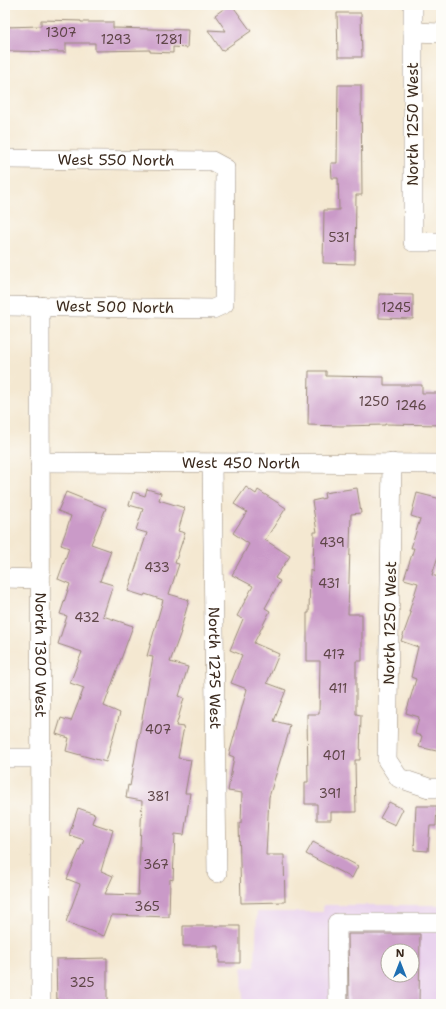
<svg xmlns="http://www.w3.org/2000/svg" width="446" height="1009" font-family="'Shantell Sans',sans-serif">
<style>
.built{fill:#e9d2ed;fill-rule:evenodd}
.building{fill:#ca9ac8;fill-rule:evenodd}
.lines{fill:none;stroke-linecap:round;stroke-linejoin:round}
.minor-casing{stroke:#988978;stroke-width:20}
.minor{stroke:#fff;stroke-width:19}
.labels{text-anchor:middle;stroke-width:3;stroke-linejoin:round;paint-order:stroke}
.number-label{font-size:13px;fill:#5f4648}
.street-label{font-size:15px;fill:#3b2a1e;stroke:#fdfcf7}
</style>
<rect width="100%" height="100%" fill="#fdfcf7"/>
<filter id="ink" filterUnits="userSpaceOnUse"><feTurbulence type="fractalNoise" baseFrequency=".025" numOctaves="2"/><feDisplacementMap in="SourceGraphic" scale="8" xChannelSelector="R" yChannelSelector="G"/><feConvolveMatrix kernelMatrix="1 2 1 2 8 2 1 2 1" color-interpolation-filters="sRGB"/></filter>
<filter id="wash" filterUnits="userSpaceOnUse"><feTurbulence type="fractalNoise" baseFrequency=".012" numOctaves="4" result="noise"/><feDisplacementMap in="SourceGraphic" scale="16" xChannelSelector="R" yChannelSelector="G"/><feGaussianBlur stdDeviation="0.9" result="paint"/><feColorMatrix in="noise" values="0 0 0 0 0 0 0 0 0 0 0 0 0 0 0 0 0 1.4 0 .05"/><feComposite in="paint" operator="in"/></filter>
<g filter="url(#wash)">
<rect width="100%" height="100%" fill="#f4e8d1"/>
<!-- built -->
<path class="built" d="M 323,905 L 441,905 L 441,1004 L 243,1004 L 242,967 L 255,966 L 257,912 L 323,912 ZM 388,951 L 412,951 L 412,975 L 388,975 Z"/>
<g id="blocks">
<!-- building -->
<path class="building" d="M 229,5 L 232,5 L 251,31 L 222,51 L 208,30 L 226,31 L 215,15 Z
M 337,13 L 361,13 L 362,57 L 338,57 Z
M 41,20 L 81,21 L 81,22 L 113,22 L 113,28 L 188,30 L 187,48 L 173,47 L 173,53 L 150,52 L 150,50 L 95,51 L 95,43 L 66,43 L 66,52 L 5,51 L 5,27 L 41,26 Z
M 338,85 L 361,85 L 362,195 L 356,195 L 355,264 L 323,263 L 324,210 L 339,210 L 338,178 L 332,178 L 331,163 L 337,163 Z
M 379,294 L 413,295 L 413,319 L 379,318 Z
M 309,371 L 326,371 L 326,376 L 384,377 L 384,385 L 422,385 L 422,393 L 441,393 L 441,425 L 385,424 L 385,425 L 341,426 L 308,425 Z
M 246,487 L 256,494 L 258,490 L 286,508 L 265,540 L 290,556 L 275,578 L 280,581 L 265,608 L 270,611 L 254,643 L 279,654 L 267,683 L 286,690 L 274,721 L 290,725 L 288,735 L 269,797 L 266,855 L 284,855 L 285,902 L 241,903 L 239,823 L 241,823 L 242,793 L 228,791 L 234,757 L 229,755 L 247,689 L 231,683 L 242,655 L 230,650 L 243,619 L 237,616 L 253,586 L 232,575 L 249,544 L 233,533 L 247,512 L 234,504 Z
M 357,488 L 361,513 L 351,514 L 348,614 L 362,614 L 362,661 L 356,661 L 356,714 L 361,715 L 360,760 L 355,760 L 356,812 L 331,812 L 331,820 L 317,820 L 317,804 L 305,804 L 305,782 L 308,782 L 307,714 L 319,714 L 320,661 L 307,661 L 307,613 L 309,613 L 310,570 L 313,572 L 314,532 L 317,532 L 312,501 L 325,498 L 324,493 Z
M 147,489 L 161,493 L 159,500 L 185,508 L 178,531 L 185,533 L 175,563 L 179,564 L 169,594 L 189,600 L 180,632 L 181,632 L 170,662 L 188,667 L 179,696 L 184,698 L 176,726 L 184,727 L 178,758 L 191,760 L 185,793 L 190,793 L 184,835 L 175,834 L 173,880 L 170,879 L 169,917 L 112,915 L 104,936 L 66,922 L 80,884 L 67,879 L 84,840 L 69,835 L 78,808 L 95,814 L 92,823 L 113,830 L 101,871 L 113,876 L 105,894 L 138,895 L 142,801 L 126,798 L 128,785 L 130,786 L 153,657 L 147,656 L 163,600 L 145,594 L 144,596 L 128,591 L 147,533 L 136,530 L 143,509 L 129,505 L 133,492 L 145,496 Z
M 66,492 L 106,508 L 91,544 L 111,551 L 100,581 L 113,585 L 103,616 L 133,626 L 104,706 L 120,713 L 106,762 L 66,751 L 69,738 L 56,734 L 61,718 L 71,721 L 84,688 L 70,683 L 82,652 L 58,644 L 67,616 L 60,614 L 70,584 L 58,579 L 69,548 L 61,545 L 71,516 L 58,511 Z
M 417,493 L 441,499 L 441,547 L 432,575 L 441,578 L 441,752 L 419,747 L 422,736 L 415,734 L 419,717 L 406,713 L 416,679 L 411,677 L 418,647 L 401,641 L 411,613 L 409,612 L 418,583 L 404,579 L 414,548 L 411,548 L 420,519 L 411,516 Z
M 389,802 L 403,809 L 395,825 L 380,818 Z
M 416,806 L 437,806 L 436,826 L 430,826 L 428,851 L 414,850 Z
M 313,842 L 358,866 L 352,878 L 306,854 Z
M 183,926 L 240,926 L 240,963 L 219,963 L 219,946 L 183,946 Z
M 348,934 L 420,934 L 419,1004 L 349,1004 ZM 388,951 L 412,951 L 412,975 L 388,975 Z
M 107,958 L 107,1004 L 57,1004 L 56,959 Z"/>
</g>
</g>
<g filter="url(#ink)">
<use href="#blocks" fill-opacity="0" stroke="#988978" stroke-width="1"/>
<g class="lines">
<defs>
<g id="minor">
<path d="M 413,5 L 413,242 L 441,242"/>
<path d="M 413,32 L 441,33"/>
<path id="s1" d="M 5,159 L 212,161 L 225,168 L 224,304 L 213,309 L 5,306"/>
<path id="s2" d="M 40,306 L 41,1004"/>
<path id="s3" d="M 40,462 L 441,464"/>
<path id="s4" d="M 212,463 L 217,873"/>
<path d="M 392,463 L 387,760 L 399,778 L 429,788 L 441,788"/>
<path d="M 5,578 L 40,579"/>
<path d="M 5,758 L 41,758"/>
<path d="M 338,1004 L 337,923 L 441,923"/>
</g>
</defs>
<!-- minor casing -->
<use href="#minor" class="minor-casing"/>
<!-- minor -->
<use href="#minor" class="minor"/>
</g>
</g>
<g class="labels">
<!-- number labels -->
<g class="number-label">
<text x="61" y="37">1307</text>
<text x="116" y="44">1293</text>
<text x="169" y="44">1281</text>
<text x="339" y="242">531</text>
<text x="396" y="312">1245</text>
<text x="374" y="406">1250</text>
<text x="411" y="410">1246</text>
<text x="332" y="547">439</text>
<text x="157" y="572">433</text>
<text x="329" y="588">431</text>
<text x="87" y="622">432</text>
<text x="334" y="659">417</text>
<text x="338" y="693">411</text>
<text x="158" y="734">407</text>
<text x="334" y="760">401</text>
<text x="330" y="798">391</text>
<text x="158" y="801">381</text>
<text x="156" y="869">367</text>
<text x="147" y="911">365</text>
<text x="82" y="987">325</text>
</g>
<!-- street labels -->
<g class="street-label">
<text transform="translate(413 124) rotate(-90)" y="5">North 1250 West</text>
<text dy="5" stroke="none"><textPath href="#s1" startOffset="111">West 550 North</textPath></text>
<text transform="translate(115 307) rotate(1)" y="5">West 500 North</text>
<text dy="5" stroke="none"><textPath href="#s3" startOffset="201">West 450 North</textPath></text>
<text transform="translate(390 623) rotate(-89)" y="5">North 1250 West</text>
<text dy="5" stroke="none"><textPath href="#s2" startOffset="349">North 1300 West</textPath></text>
<text dy="5" stroke="none"><textPath href="#s4" startOffset="205">North 1275 West</textPath></text>
</g>
</g>
<!-- margin -->
<rect width="446" height="1009" fill="none" stroke="#fdfcf7" stroke-width="20"/>
<!-- north arrow -->
<g transform="translate(400 963)"><circle r="19" fill="#fdfcf7" stroke="#afa8a0"/>
<path d="M0-3L7 15L0 10L-7 15Z" fill="#1f6fb2"/>
<text y="-6" font-size="11" font-weight="bold" text-anchor="middle" fill="#3b2a1e">N</text>
</g>
</svg>
